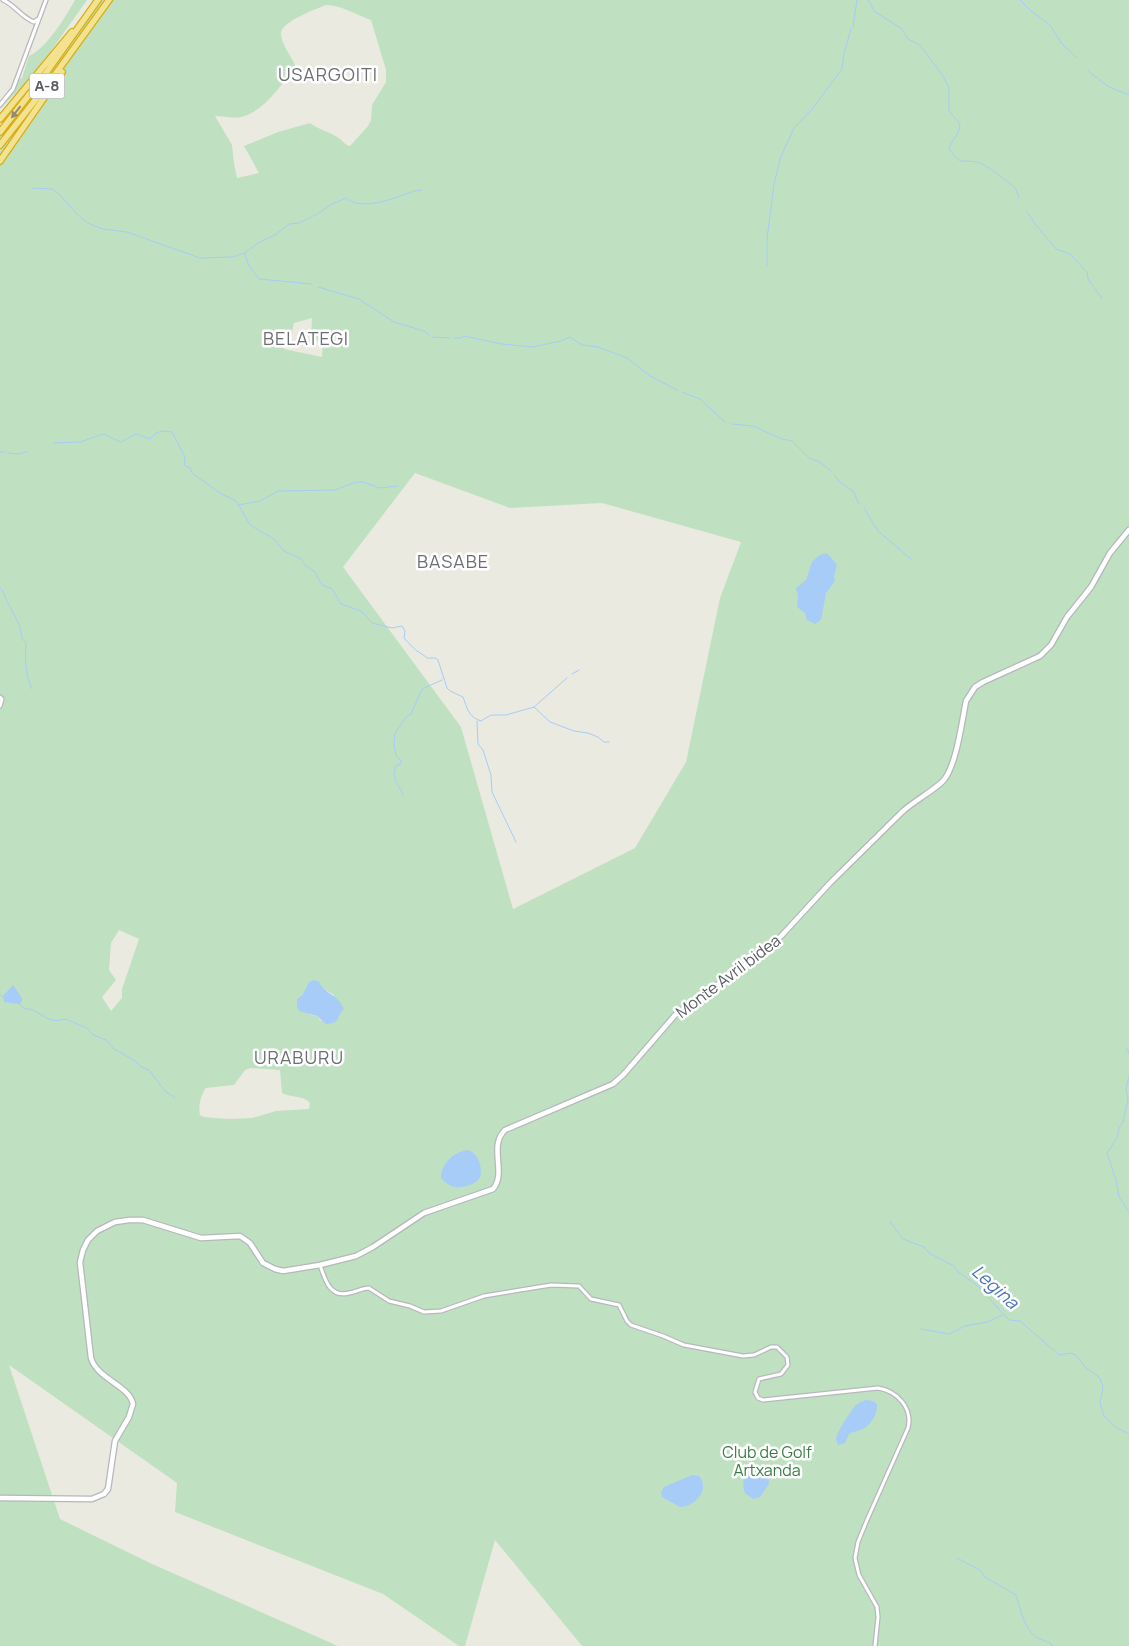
<svg xmlns="http://www.w3.org/2000/svg" width="1129" height="1646" font-family="Manrope,sans-serif">
<style>
.green{fill:#bfe1c2;fill-rule:evenodd}
.water{fill:#a6ccf7}
.lines{fill:none;stroke-linecap:round;stroke-linejoin:round}
.stream{stroke:#a6ccf7;stroke-width:1}
.street-tunnel{stroke:#c7c6c1;stroke-width:3;stroke-dasharray:3 1.5;stroke-linecap:butt}
.street-casing{stroke:#b7b8bd;stroke-width:5.5}
.secondary-casing{stroke:#b5b7bc;stroke-width:7}
.highway-casing{stroke:#d8ad14;stroke-width:8}
.street{stroke:#fff;stroke-width:3}
.secondary{stroke:#fff;stroke-width:4.5}
.highway{stroke:#f3e391;stroke-width:5.5}
.oneway{fill:#908b72}
.labels{text-anchor:middle;stroke-width:5;stroke-linejoin:round;paint-order:stroke}
.shield{fill:#fff;stroke:#8c8d90;stroke-width:1}
.shield-label{font-size:15px;font-weight:bold;fill:#5a5c61}
.street-label{font-size:16px;fill:#5a5c61;stroke:#fff}
.park-label{font-size:16px;fill:#3b7e45;stroke:#fff}
.neighbourhood-label{font-size:18px;letter-spacing:1px;fill:#6b6e73;stroke:#fff}
.water-label{font-size:18px;font-style:italic;fill:#4b76b7;stroke:#fff}
</style>
<rect width="100%" height="100%" fill="#ebeae1"/>
<!-- green -->
<path class="green" d="M 75,0 L 87,0 L 46,58 L 22,87 L 0,109 C 0,99 12,91 15,82 L 22,78 L 29,56 C 46,49 66,16 75,0 Z
M 102,0 L 1129,0 L 1129,1646 L 582,1646 L 495,1540 L 465,1646 L 459,1646 L 383,1594 L 175,1512 L 177,1483 L 9,1365 L 60,1519 L 150,1563 L 338,1646 L 0,1646 L 0,135 L 67,49 ZM 326,5 C 342,5 356,15 371,20 L 386,70 L 386,82 L 372,105 L 371,120 L 368,126 L 350,146 C 345,145 344,142 340,139 C 331,132 319,130 310,123 L 278,132 L 244,146 L 259,173 L 237,178 L 234,163 L 232,145 L 215,116 C 223,116 234,119 242,117 C 264,111 284,83 295,65 C 291,56 281,44 281,33 C 281,22 316,9 326,5 ZM 312,318 L 311,338 L 323,343 L 322,357 L 284,349 L 282,342 L 291,335 L 294,323 ZM 415,473 L 510,508 L 602,503 L 741,542 L 720,598 L 686,762 L 635,848 L 513,909 L 461,727 L 343,567 ZM 119,930 L 139,939 L 122,989 L 122,998 L 111,1011 L 102,997 L 116,980 L 109,970 L 111,943 ZM 324,989 L 334,995 L 321,1021 L 317,1016 L 311,1015 L 297,999 L 303,994 ZM 250,1068 L 280,1070 L 282,1093 C 291,1098 304,1095 310,1103 L 309,1109 L 276,1111 L 252,1118 L 229,1119 L 204,1117 L 200,1115 C 198,1106 201,1094 206,1088 L 234,1085 L 245,1070 Z"/>
<!-- water -->
<path class="water" d="M 826,553 L 829,555 L 837,565 L 834,576 L 835,581 L 826,593 L 821,620 L 815,624 L 807,620 L 805,613 L 797,607 L 798,596 L 796,588 L 806,580 L 812,562 L 818,556 Z
M 314,980 L 319,982 C 324,994 337,993 344,1009 C 335,1017 342,1023 326,1024 L 317,1016 L 299,1011 L 297,1006 L 297,999 L 303,994 L 309,982 Z
M 13,985 L 22,998 L 22,1002 L 19,1004 L 4,1002 L 3,996 Z
M 468,1150 C 478,1153 483,1167 480,1177 C 477,1185 462,1188 455,1187 C 449,1186 445,1182 441,1178 C 441,1163 454,1152 468,1150 Z
M 866,1400 L 873,1401 L 877,1404 C 878,1414 870,1427 860,1430 C 856,1432 853,1431 849,1434 L 845,1443 L 838,1445 L 836,1439 C 836,1433 851,1411 855,1406 C 858,1403 862,1401 866,1400 Z
M 759,1469 L 768,1475 L 769,1484 L 760,1497 L 753,1499 L 745,1493 C 740,1481 746,1470 759,1469 Z
M 692,1475 L 699,1476 C 711,1490 694,1507 680,1507 L 662,1497 L 661,1492 L 664,1487 Z"/>
<g class="lines">
<!-- stream -->
<path class="stream" d="M 868,0 L 875,12 L 901,28 L 908,39 L 920,45 L 943,76 L 949,88 L 949,111 L 960,124 C 959,136 953,138 949,148 C 962,170 964,156 982,164 C 986,166 1011,183 1014,187 C 1017,190 1018,195 1019,198
M 1020,0 L 1031,11 L 1050,25 L 1062,44 L 1076,57
M 853,27 L 857,0
M 1088,71 L 1109,87 L 1129,95
M 32,188 L 52,189 L 58,193 L 78,215 L 88,223 L 103,229 L 127,232 L 200,258 L 232,257 L 245,253 L 258,243 L 275,235 L 289,224 L 299,223 L 319,213 L 330,205 L 346,198 C 360,210 387,201 403,195 C 409,193 414,190 422,190
M 1027,212 L 1036,225 L 1056,249 L 1070,254 L 1087,272 L 1088,279 L 1093,286
M 245,254 L 249,266 L 259,279 L 312,284
M 767,266 L 767,239 L 774,184 L 781,156 L 794,128 L 813,108 L 842,69 L 844,53 L 851,29
M 318,287 L 359,299 L 394,322 L 424,331 L 429,335
M 1095,289 L 1102,298
M 432,337 L 450,338
M 454,338 L 461,338 L 464,336 L 502,344 L 532,347 L 561,341 L 570,337 L 582,345 L 598,347 L 627,358 L 650,376 L 677,390
M 682,392 L 700,399 L 726,423
M 732,424 L 753,426 L 782,439 L 792,441 L 809,458 L 820,462 L 831,471
M 54,443 L 80,442 L 103,434 L 121,442 L 136,434 L 150,439 C 156,431 162,430 172,432 L 185,457 L 184,465 L 190,468 L 192,473 L 221,494 L 230,498 L 237,502 L 250,525 L 274,539 L 284,551 L 301,559 L 306,566 L 314,571 L 322,585 L 332,589 L 341,604 L 361,611 L 372,623 L 392,628 L 402,626 L 405,631 L 404,638 C 408,642 412,647 417,651 C 420,653 424,655 427,658 L 435,658 L 438,660 L 447,688 L 450,691 L 463,697 C 467,707 468,717 481,721 L 491,715 L 506,715 L 534,707 L 550,722 L 574,731 L 588,733 L 598,737 L 604,742 L 609,742
M 0,452 L 5,452
M 8,453 L 18,454 L 27,452
M 835,476 L 841,483 L 853,491 L 859,504
M 238,505 L 260,501 L 278,491 L 335,490 L 356,482 L 363,482 L 380,488 L 398,486
M 864,508 L 878,531 L 911,559
M 0,588 L 2,590 C 7,602 13,613 19,624 C 22,632 19,637 26,643 C 25,659 25,674 32,689
M 572,674 L 579,670
M 534,707 L 567,678
M 477,721 L 478,744 L 483,750 L 491,775 L 492,792 L 516,842
M 403,794 C 398,784 390,776 397,765 L 401,764 L 401,761 L 396,755 L 394,744 L 395,733 L 406,717 L 411,714 L 422,689 L 442,680
M 0,995 L 4,998
M 19,1004 L 25,1009 C 39,1007 46,1026 65,1019 L 87,1028 L 93,1035 L 106,1040 L 114,1049 L 134,1060 L 141,1067 L 149,1070 L 165,1091 L 175,1098
M 1126,1048 L 1129,1054
M 1129,1077 L 1126,1089 L 1128,1099 L 1123,1122 L 1119,1128 L 1117,1138 L 1107,1153 L 1116,1180 L 1119,1197 L 1129,1212
M 890,1222 L 903,1239 L 924,1247 L 929,1253 L 954,1266 L 958,1272 L 978,1286 L 1009,1320 L 1020,1321 L 1059,1355 L 1070,1353 L 1076,1355 L 1085,1367 L 1100,1378 L 1103,1387 L 1100,1403 L 1104,1416 L 1117,1428 L 1129,1434
M 921,1329 L 949,1334 L 965,1326 L 987,1322 L 1003,1315
M 957,1558 L 980,1570 L 985,1577 L 1016,1595 C 1020,1608 1024,1628 1036,1637 C 1042,1641 1046,1639 1053,1646"/>
<!-- street-tunnel -->
<path class="street-tunnel" d="M 0,127 L 19,141"/>
<defs>
<path id="street" d="M 3,0 C 15,5 21,17 34,22 L 38,19
M 0,105 L 13,89 L 46,0
M 0,697 L 2,699 L 0,706
M 320,1265 C 325,1280 330,1298 349,1293 C 356,1292 362,1288 369,1288 L 389,1301 L 410,1306 L 424,1312 L 441,1311 L 484,1296 L 551,1285 L 579,1286 L 591,1299 L 619,1305 L 627,1321 L 631,1325 L 663,1336 L 684,1345 L 743,1356 L 754,1355 L 771,1347 L 777,1347 L 787,1357 L 788,1365 L 781,1374 L 759,1379 L 755,1392 L 758,1398 L 763,1400 L 878,1388 C 897,1391 913,1408 908,1428 L 867,1520 L 858,1542 L 855,1558 L 859,1575 L 877,1607 L 878,1617 L 875,1646"/>
<path id="secondary" d="M 0,1498 L 92,1499 L 104,1494 L 108,1489 L 115,1441 L 129,1417 L 133,1404 C 130,1386 97,1379 91,1358 L 80,1262 L 83,1250 L 88,1240 L 97,1231 L 115,1222 L 129,1220 L 143,1220 L 201,1238 L 240,1236 L 250,1243 L 263,1263 L 275,1269 L 283,1271 L 320,1265 L 356,1256 L 373,1247 L 424,1213 L 493,1189 C 507,1173 488,1146 505,1130 L 613,1084 L 624,1074 L 676,1014 L 772,946 L 830,883 L 902,812 C 914,801 930,793 942,782 C 956,769 962,721 966,701 L 975,687 L 983,682 L 1040,656 L 1051,645 L 1067,617 L 1091,587 L 1110,553 L 1129,530"/>
<path id="highway" d="M 0,119 L 72,32
M 0,132 L 46,73 L 98,0
M 0,145 L 51,80 L 109,0
M 0,161 L 62,72"/>
</defs>
<!-- street casing -->
<use href="#street" class="street-casing"/>
<!-- secondary casing -->
<use href="#secondary" class="secondary-casing"/>
<!-- highway casing -->
<use href="#highway" class="highway-casing"/>
<!-- street -->
<use href="#street" class="street"/>
<!-- secondary -->
<use href="#secondary" class="secondary"/>
<!-- highway -->
<use href="#highway" class="highway"/>
</g>
<!-- one-way arrows -->
<defs><path id="oneway-solid" d="M-6-.8H1V-3.2L6.5 0L1 3.2V.8H-6Z" transform="scale(1.25)"/></defs>
<use class="oneway" href="#oneway-solid" transform="translate(16 112) rotate(128)"/>
<g class="labels">
<!-- shield labels -->
<rect class="shield" x="29.5" y="73.5" width="35" height="25" rx="4"/>
<g class="shield-label">
<text x="47" y="91">A-8</text>
</g>
<!-- street labels -->
<g class="street-label">
<text transform="translate(728 976) rotate(-37)" y="6">Monte Avril bidea</text>
</g>
<!-- park labels -->
<g class="park-label">
<text x="767" y="1458">Club de Golf<tspan x="767" dy="18">Artxanda</tspan></text>
</g>
<!-- neighbourhood labels -->
<g class="neighbourhood-label">
<text x="328" y="81">USARGOITI</text>
<text x="306" y="345">BELATEGI</text>
<text x="453" y="568">BASABE</text>
<text x="299" y="1064">URABURU</text>
</g>
<!-- water labels -->
<g class="water-label">
<text transform="translate(995 1287) rotate(42)" y="6">Legina</text>
</g>
</g>
</svg>
